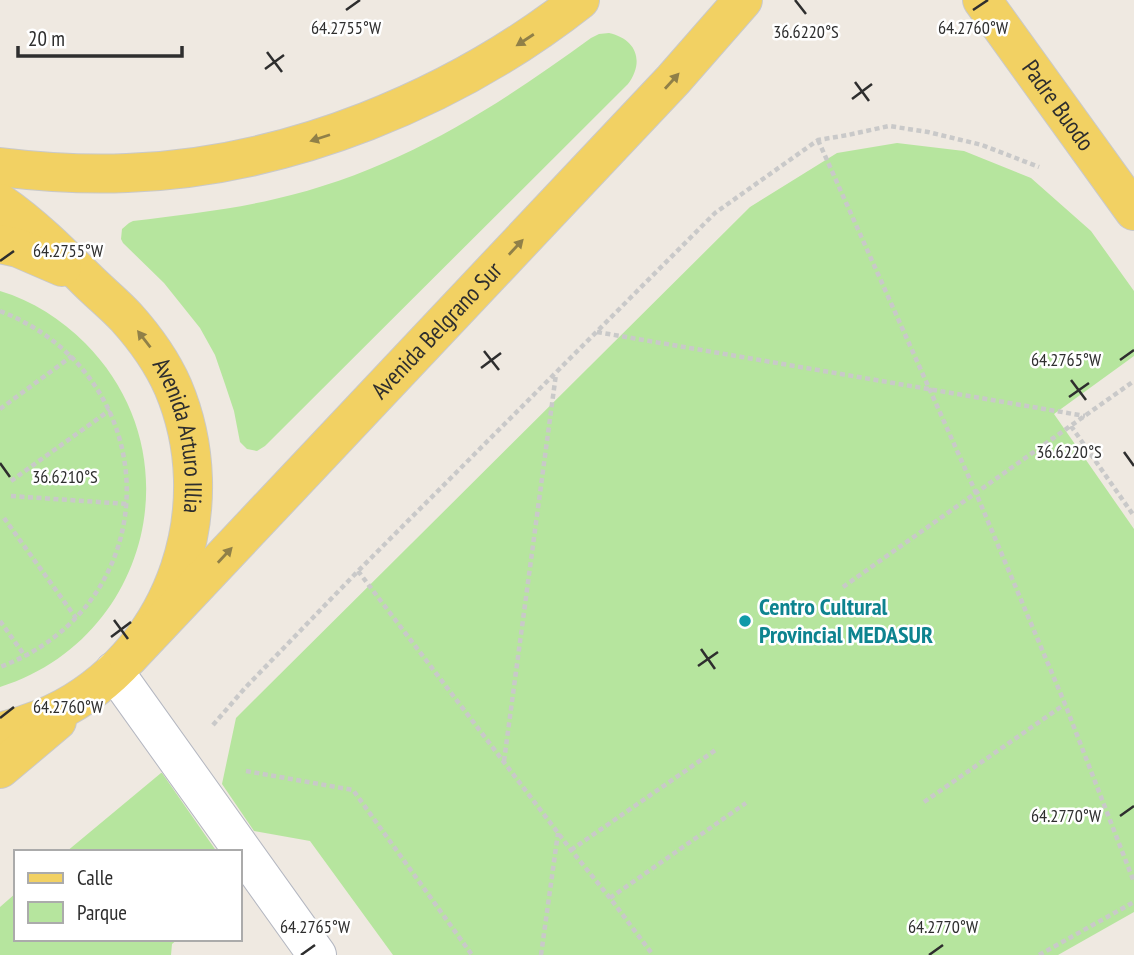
<svg xmlns="http://www.w3.org/2000/svg" width="1134" height="955" font-family="'PT Sans Narrow',sans-serif">
<style>
.green{fill:#b6e59e}
.lines{fill:none;stroke-linecap:round;stroke-linejoin:round}
.minor-casing{stroke:#b4b7c1;stroke-width:40}
.major-casing{stroke:#c9c9c9;stroke-width:40}
.path{stroke:#c9c9c9;stroke-width:4.5;stroke-dasharray:5 3.5;stroke-linecap:butt}
.minor{stroke:#fff;stroke-width:38}
.major{stroke:#f2d163;stroke-width:38}
.oneway{fill:#908048}
.ticks{fill:none;stroke:#2e2e2e;stroke-width:2.5}
.culture-dot{fill:#0f9aa8;stroke:#fff;stroke-width:2.5}
.labels{text-anchor:middle;stroke-width:5;stroke-linejoin:round;paint-order:stroke}
.street-label{font-size:24px;fill:#2e2e2e;stroke:#fff}
.culture-label{font-size:24px;font-weight:bold;fill:#0d838f;stroke:#fff;text-anchor:start}
.ticks-label{font-size:18px;text-anchor:middle;fill:#2e2e2e;stroke:#fff;stroke-width:5;stroke-linejoin:round;paint-order:stroke}
</style>
<rect width="100%" height="100%" fill="#efe9e1"/>
<!-- green -->
<path class="green" d="M 609,33 C 636,39 645,61 628,84 L 265,446 L 257,451 L 247,449 L 240,442 L 234,411 L 225,384 L 215,355 L 200,328 L 164,283 L 123,243 L 121,239 L 122,229 L 129,223 L 133,221 C 180,215 229,210 275,199 C 397,171 492,110 591,38 L 599,34 Z
M 897,143 L 964,151 L 1031,178 L 1091,231 L 1134,291 L 1134,356 L 1054,414 L 1134,529 L 1134,912 L 1058,955 L 393,955 L 310,841 L 254,831 L 222,784 L 236,718 L 750,207 L 837,153 Z
M 0,291 C 33,301 61,319 85,343 C 196,454 149,640 0,687 Z
M 162,773 L 217,852 L 66,852 L 161,773 Z
M 16,893 L 16,939 L 178,939 L 172,944 L 171,955 L 0,955 L 0,907 Z"/>
<g class="lines">
<defs>
<path id="minor" d="M 114,671 L 317,955"/>
<g id="major">
<path id="s1" d="M 982,0 L 1134,211"/>
<path d="M 0,167 C 42,172 84,175 127,173 C 288,167 454,99 580,0"/>
<path id="s2" d="M 0,203 C 32,225 60,253 87,280 C 100,293 114,304 126,317 C 144,337 162,362 173,387 C 223,505 177,646 64,708 C 44,719 22,726 0,732"/>
<path d="M 0,244 L 18,248 L 62,267"/>
<path id="s3" d="M 128,658 L 673,80 L 743,0"/>
<path d="M 0,769 L 57,721"/>
</g>
</defs>
<!-- minor casing -->
<use href="#minor" class="minor-casing"/>
<!-- major casing -->
<use href="#major" class="major-casing"/>
<!-- path -->
<path class="path" d="M 818,140 L 976,493 L 1065,704 L 1134,882
M 0,311 C 168,377 170,603 0,667
M 597,332 L 1085,416
M 0,409 L 72,356
M 1071,426 L 1134,516
M 11,481 L 110,410
M 11,496 L 127,504
M 4,518 L 76,618
M 358,571 L 571,850 L 610,898 L 653,955
M 843,587 L 1134,381
M 0,621 L 25,656
M 213,725 L 245,688 L 358,571 L 715,213 L 818,140 L 848,135 L 889,126 L 928,132 L 982,145 L 1039,167
M 504,761 L 556,374
M 246,771 L 353,790 L 472,955
M 924,802 L 1065,704
M 571,850 L 717,749
M 610,898 L 746,803
M 541,955 L 558,833
M 1039,955 L 1134,902"/>
<!-- minor -->
<use href="#minor" class="minor"/>
<!-- major -->
<use href="#major" class="major"/>
</g>
<!-- one-way arrows -->
<defs><path id="oneway-solid" d="M-6-.8H1V-3.2L6.5 0L1 3.2V.8H-6Z" transform="scale(1.75)"/></defs>
<g class="oneway">
<use href="#oneway-solid" transform="translate(525 40) rotate(147)"/>
<use href="#oneway-solid" transform="translate(672 81) rotate(-48)"/>
<use href="#oneway-solid" transform="translate(320 138) rotate(162)"/>
<use href="#oneway-solid" transform="translate(516 247) rotate(-47)"/>
<use href="#oneway-solid" transform="translate(144 339) rotate(-128)"/>
<use href="#oneway-solid" transform="translate(225 555) rotate(-47)"/>
</g>
<!-- ticks -->
<path class="ticks" d="M 795,0 L 806,14M 346,10 L 360,0M 973,10 L 988,0M 267,52 L 282,72M 265,69 L 284,55M 855,82 L 869,101M 852,99 L 872,84M 0,261 L 14,251M 484,351 L 499,370M 1120,360 L 1134,350M 481,368 L 501,353M 1071,380 L 1086,400M 1069,397 L 1089,383M 1124,452 L 1134,466M 0,463 L 10,477M 114,620 L 128,639M 111,637 L 131,622M 701,649 L 715,669M 698,666 L 718,652M 0,718 L 14,707M 1120,816 L 1134,806M 301,955 L 315,945M 929,955 L 943,945"/>
<!-- markers -->
<circle class="culture-dot" cx="745" cy="621" r="7"/>
<g class="labels">
<!-- street labels -->
<g class="street-label">
<text dy="8" stroke="none"><textPath href="#s1" startOffset="130">Padre Buodo</textPath></text>
<text dy="8" stroke="none"><textPath href="#s3" startOffset="450">Avenida Belgrano Sur</textPath></text>
<text dy="8" stroke="none"><textPath href="#s2" startOffset="304">Avenida Arturo Illia</textPath></text>
</g>
<!-- culture labels -->
<g class="culture-label">
<text x="759" y="615">Centro Cultural<tspan x="759" dy="28">Provincial MEDASUR</tspan></text>
</g>
</g>
<g class="ticks-label">
<text x="346" y="34">64.2755°W</text>
<text x="973" y="34">64.2760°W</text>
<text x="806" y="38">36.6220°S</text>
<text x="68" y="257">64.2755°W</text>
<text x="1066" y="366">64.2765°W</text>
<text x="1069" y="458">36.6220°S</text>
<text x="65" y="483">36.6210°S</text>
<text x="68" y="713">64.2760°W</text>
<text x="1066" y="822">64.2770°W</text>
<text x="315" y="933">64.2765°W</text>
<text x="943" y="933">64.2770°W</text>
</g>
<!-- legend -->
<rect x="14" y="850" width="228" height="91" fill="#ffffff" stroke="#ababab" stroke-width="2"/>
<rect x="28" y="873" width="35" height="10" fill="#f2d163" stroke="#ababab" stroke-width="2"/>
<text x="77" y="885" font-size="21" fill="#2e2e2e">Calle</text>
<rect x="28" y="902" width="35" height="21" fill="#b6e59e" stroke="#ababab" stroke-width="2"/>
<text x="77" y="920" font-size="21" fill="#2e2e2e">Parque</text>
<!-- scale -->
<path d="M18 46v10h164v-10" fill="none" stroke="#2e2e2e" stroke-width="3.5"/>
<text x="28" y="46" font-size="21" fill="#2e2e2e" stroke="#ffffff" stroke-width="5" paint-order="stroke">20 m</text>
</svg>
